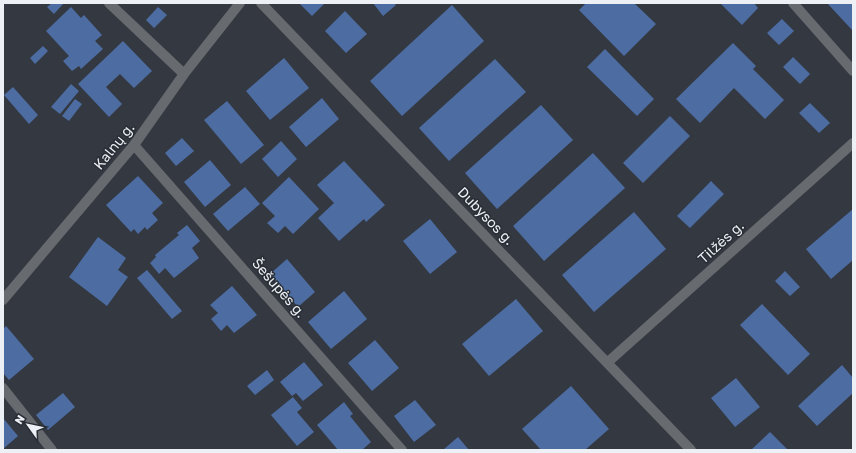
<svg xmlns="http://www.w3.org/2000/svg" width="856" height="453" font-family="'Golos Text',sans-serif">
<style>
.building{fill:#4d6da2}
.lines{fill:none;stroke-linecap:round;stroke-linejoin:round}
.street{stroke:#676a6e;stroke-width:10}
.labels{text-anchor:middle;stroke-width:3;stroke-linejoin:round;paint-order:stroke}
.street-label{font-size:14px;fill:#edf1f6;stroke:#292e36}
</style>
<rect width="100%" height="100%" fill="#333841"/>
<!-- building -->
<path class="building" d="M 52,3 L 64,3 L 54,14 L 47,7 Z
M 299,3 L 325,3 L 312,16 Z
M 373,3 L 394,3 L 396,5 L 383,16 Z
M 586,3 L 634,3 L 656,24 L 624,56 L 579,10 Z
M 720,3 L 754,3 L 758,8 L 742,25 Z
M 827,3 L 853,3 L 853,31 Z
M 452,5 L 484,41 L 402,116 L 370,81 Z
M 71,7 L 81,18 L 84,15 L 102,35 L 95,41 L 103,49 L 81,69 L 79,66 L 72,71 L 63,61 L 69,56 L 46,31 Z
M 158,7 L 167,15 L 154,28 L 146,20 Z
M 345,11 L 367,34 L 346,53 L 325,31 Z
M 782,19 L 794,31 L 779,45 L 767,33 Z
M 123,41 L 152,71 L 134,88 L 120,74 L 106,87 L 122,104 L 109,117 L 78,84 Z
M 733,43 L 756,66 L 753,69 L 784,100 L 765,119 L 734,88 L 700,123 L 676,99 Z
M 43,46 L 48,51 L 35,64 L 30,58 Z
M 605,49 L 654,99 L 637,116 L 587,67 Z
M 793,57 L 810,74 L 800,84 L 783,67 Z
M 284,58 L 309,88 L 270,120 L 246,91 Z
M 495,59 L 526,92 L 449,161 L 419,128 Z
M 71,84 L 79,91 L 60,114 L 51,107 Z
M 13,87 L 38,115 L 29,124 L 4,95 Z
M 322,98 L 339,119 L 306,147 L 289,127 Z
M 75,99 L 82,104 L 69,121 L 62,116 Z
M 227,101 L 264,145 L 241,164 L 204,120 Z
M 810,103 L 830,123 L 819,133 L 799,113 Z
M 541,105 L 573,140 L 497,209 L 465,173 Z
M 670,116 L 690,136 L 643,183 L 623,163 Z
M 182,138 L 194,151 L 176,166 L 165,153 Z
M 281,141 L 297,159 L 278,177 L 262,159 Z
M 593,153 L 625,188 L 544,261 L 513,226 Z
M 210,160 L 231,185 L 205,207 L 184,182 Z
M 344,161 L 385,205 L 366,222 L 364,219 L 339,241 L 318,218 L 334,203 L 317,185 Z
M 138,176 L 163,203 L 152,213 L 158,220 L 147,230 L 145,227 L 138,234 L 134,229 L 131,232 L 106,205 Z
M 289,177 L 319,209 L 293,234 L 285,226 L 278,233 L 267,223 L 275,216 L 262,203 Z
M 711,181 L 724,194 L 690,228 L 677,216 Z
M 245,187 L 260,204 L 228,231 L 213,214 Z
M 853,209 L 853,260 L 831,279 L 806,249 Z
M 634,212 L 666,249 L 594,312 L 562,275 Z
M 430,219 L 457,252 L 430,274 L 403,241 Z
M 187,225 L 200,241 L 192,248 L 199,258 L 174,278 L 165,268 L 159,274 L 150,263 L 156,257 L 155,255 L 179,235 L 177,233 Z
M 98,237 L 126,258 L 118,270 L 128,277 L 107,306 L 69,277 Z
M 287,259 L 315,292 L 298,307 L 270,274 Z
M 147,270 L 182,311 L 172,319 L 137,278 Z
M 785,271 L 800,287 L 790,296 L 775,281 Z
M 232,286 L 257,315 L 234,333 L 227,325 L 221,331 L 211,319 L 218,313 L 210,305 Z
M 344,291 L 367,319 L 331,349 L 308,322 Z
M 516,299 L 543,331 L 489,376 L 462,344 Z
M 762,304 L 810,354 L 788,375 L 740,325 Z
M 6,326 L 34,359 L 9,380 L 3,373 L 3,329 Z
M 375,340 L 399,368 L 372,391 L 348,363 Z
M 304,362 L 323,385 L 303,401 L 296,393 L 292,396 L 280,382 Z
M 842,365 L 853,378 L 853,393 L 817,426 L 798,406 Z
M 267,370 L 274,380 L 255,395 L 247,386 Z
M 736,378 L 760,407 L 735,427 L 711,398 Z
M 571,386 L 609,429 L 585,450 L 541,450 L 522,429 Z
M 63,393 L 75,407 L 48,430 L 36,415 Z
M 293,397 L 302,408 L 297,412 L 314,432 L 297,446 L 271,415 Z
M 415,400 L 436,425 L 414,442 L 394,416 Z
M 344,402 L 353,414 L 350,416 L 371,442 L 362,450 L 338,450 L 317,425 Z
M 3,418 L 18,436 L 3,449 Z
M 770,432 L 788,450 L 751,450 Z
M 458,437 L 469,450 L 443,450 Z"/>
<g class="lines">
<!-- street -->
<path class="street" d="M 109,3 L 184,74
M 261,3 L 691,450
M 793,3 L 853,71
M 134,145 L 402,450
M 3,300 L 134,145 L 184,74 L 240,3
M 608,362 L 853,143
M 3,388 L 52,450"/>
</g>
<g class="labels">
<!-- street labels -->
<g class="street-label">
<text transform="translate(114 146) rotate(-51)" y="5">Kalnų g.</text>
<text transform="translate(486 216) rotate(46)" y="5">Dubysos g.</text>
<text transform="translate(721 242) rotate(-42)" y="5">Tilžės g.</text>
<text transform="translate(279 288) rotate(49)" y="5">Šešupės g.</text>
</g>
</g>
<!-- border -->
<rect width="856" height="453" fill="none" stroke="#edf1f6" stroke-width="8"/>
<!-- north arrow -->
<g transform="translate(28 425) rotate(303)" stroke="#292e36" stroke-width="3" paint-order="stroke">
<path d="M0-3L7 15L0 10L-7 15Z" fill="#edf1f6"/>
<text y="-6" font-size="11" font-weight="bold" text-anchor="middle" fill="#edf1f6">N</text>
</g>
</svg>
